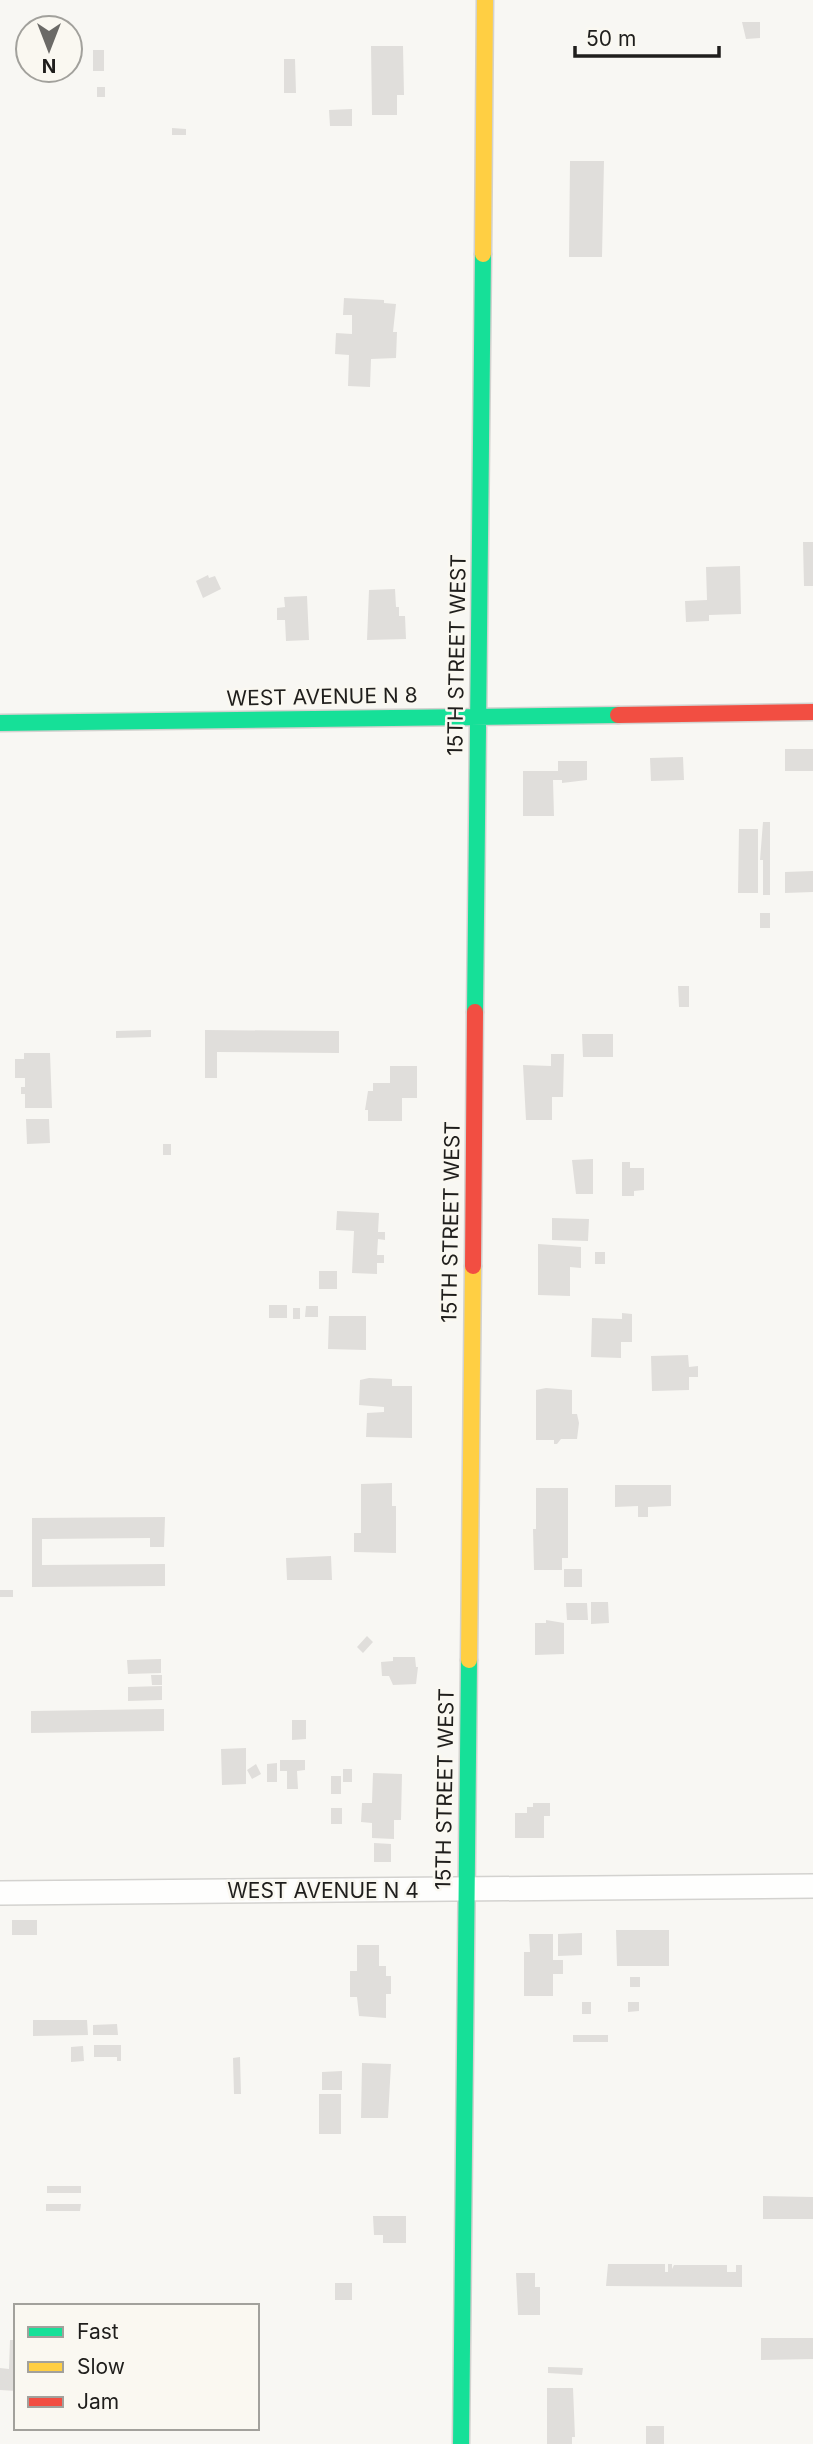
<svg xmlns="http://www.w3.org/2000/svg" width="813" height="2444" font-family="Inter,sans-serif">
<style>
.building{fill:#e0dedb}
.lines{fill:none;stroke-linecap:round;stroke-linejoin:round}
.street-casing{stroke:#d3d2cf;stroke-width:26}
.fast-casing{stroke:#d3d2cf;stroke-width:19}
.slow-casing{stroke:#d3d2cf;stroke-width:19}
.jam-casing{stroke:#d3d2cf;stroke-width:19}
.street{stroke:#fefefd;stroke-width:23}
.fast{stroke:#16e098;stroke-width:16}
.slow{stroke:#ffcf43;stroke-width:16}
.jam{stroke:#f24e42;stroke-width:16}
.labels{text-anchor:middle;stroke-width:5;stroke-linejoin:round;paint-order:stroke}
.street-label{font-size:21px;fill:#1f1e1c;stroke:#faf8f1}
</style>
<rect width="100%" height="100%" fill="#f8f7f3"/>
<!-- building -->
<path class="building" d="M 742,22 L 760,22 L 760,38 L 746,39 Z
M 371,46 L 403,46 L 404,95 L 397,95 L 397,115 L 372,115 Z
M 93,50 L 104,50 L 104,71 L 93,71 Z
M 284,59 L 295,59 L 296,93 L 284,93 Z
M 97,87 L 105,87 L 105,97 L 97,97 Z
M 352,109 L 352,126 L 330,126 L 329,110 Z
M 172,128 L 186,129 L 186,135 L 172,135 Z
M 570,161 L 604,161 L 602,257 L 569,257 Z
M 344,298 L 384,300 L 384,303 L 396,304 L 393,332 L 397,332 L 396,358 L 371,359 L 370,387 L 348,386 L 349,355 L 335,354 L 336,333 L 352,334 L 352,315 L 343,315 Z
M 803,542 L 813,542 L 813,586 L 804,586 Z
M 740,566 L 741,614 L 709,615 L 709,621 L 686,622 L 685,601 L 707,600 L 706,567 Z
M 208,575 L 209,578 L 215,576 L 221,589 L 203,598 L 196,581 Z
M 395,589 L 396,607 L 399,607 L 399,616 L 405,616 L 406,639 L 367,640 L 369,590 Z
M 307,596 L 309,640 L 286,641 L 285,620 L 277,620 L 277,608 L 285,607 L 284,597 Z
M 785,749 L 813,749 L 813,771 L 785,771 Z
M 683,757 L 684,780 L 651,781 L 650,758 Z
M 558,761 L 587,761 L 587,780 L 562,783 L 562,780 L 553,780 L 554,816 L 523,816 L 523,771 L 558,771 Z
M 763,822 L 770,822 L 770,895 L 763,895 L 763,860 L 760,860 Z
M 739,829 L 758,829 L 758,893 L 738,893 Z
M 813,871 L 813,892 L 785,893 L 785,872 Z
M 760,913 L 770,913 L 770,928 L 760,928 Z
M 678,986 L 689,986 L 689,1007 L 679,1007 Z
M 151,1030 L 151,1037 L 116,1038 L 116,1031 Z
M 205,1030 L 339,1031 L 339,1053 L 217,1052 L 217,1078 L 205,1078 Z
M 582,1034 L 613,1034 L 613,1057 L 583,1057 Z
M 24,1053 L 50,1053 L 52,1108 L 25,1108 L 25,1094 L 21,1094 L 21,1087 L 25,1087 L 25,1078 L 15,1078 L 15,1059 L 24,1059 Z
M 551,1054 L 564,1054 L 563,1097 L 552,1097 L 552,1120 L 526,1120 L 523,1065 L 551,1066 Z
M 390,1066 L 417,1066 L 417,1098 L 402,1098 L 402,1121 L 368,1121 L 368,1110 L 365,1110 L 368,1091 L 373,1091 L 373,1083 L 390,1083 Z
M 26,1119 L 49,1119 L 50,1143 L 27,1144 Z
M 163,1144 L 171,1144 L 171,1155 L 163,1155 Z
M 593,1159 L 593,1194 L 576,1194 L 572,1160 Z
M 622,1162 L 630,1162 L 630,1168 L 644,1168 L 644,1190 L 634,1191 L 634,1196 L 622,1196 Z
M 337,1211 L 379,1213 L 378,1232 L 385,1232 L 385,1240 L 378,1239 L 377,1255 L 384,1255 L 384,1263 L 377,1263 L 377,1274 L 352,1273 L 354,1231 L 336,1230 Z
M 552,1218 L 589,1219 L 588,1241 L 552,1240 Z
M 538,1244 L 581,1247 L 581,1268 L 570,1267 L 570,1296 L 538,1295 Z
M 595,1252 L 605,1252 L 605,1264 L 595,1264 Z
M 319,1271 L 337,1271 L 337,1289 L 319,1289 Z
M 269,1305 L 287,1305 L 287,1318 L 269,1318 Z
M 306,1306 L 318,1306 L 318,1317 L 305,1317 Z
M 293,1308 L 300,1308 L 300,1319 L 293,1319 Z
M 622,1313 L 632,1314 L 632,1342 L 621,1342 L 621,1358 L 591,1357 L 592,1318 L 622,1319 Z
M 329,1316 L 366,1316 L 366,1350 L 328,1349 Z
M 688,1355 L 689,1367 L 698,1366 L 698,1377 L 689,1377 L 689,1390 L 652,1391 L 651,1356 Z
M 369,1378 L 392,1379 L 392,1386 L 412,1386 L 412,1438 L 366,1437 L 367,1413 L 384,1412 L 384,1407 L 359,1405 L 360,1380 Z
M 546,1388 L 572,1390 L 572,1414 L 577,1414 L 579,1423 L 577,1439 L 561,1439 L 557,1444 L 554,1444 L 554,1440 L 536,1440 L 536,1390 Z
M 392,1483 L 392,1506 L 396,1506 L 396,1553 L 354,1552 L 354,1533 L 361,1533 L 361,1484 Z
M 615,1485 L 671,1485 L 671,1506 L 648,1507 L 648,1517 L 638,1517 L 638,1506 L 615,1507 Z
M 536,1488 L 568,1488 L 568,1558 L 562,1558 L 562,1570 L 534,1570 L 533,1529 L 536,1529 Z
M 165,1517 L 164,1547 L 150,1547 L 150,1538 L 42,1539 L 42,1565 L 165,1564 L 165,1586 L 32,1587 L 32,1518 Z
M 331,1556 L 332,1580 L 287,1580 L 286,1558 Z
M 564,1569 L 582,1569 L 582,1587 L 564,1587 Z
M 0,1590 L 13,1590 L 13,1597 L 0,1597 Z
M 591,1602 L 608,1602 L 609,1623 L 591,1624 Z
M 566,1603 L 587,1603 L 588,1620 L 567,1620 Z
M 546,1620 L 564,1623 L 564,1654 L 535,1655 L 535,1623 L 546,1623 Z
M 367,1636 L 373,1642 L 363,1653 L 357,1647 Z
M 393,1657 L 415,1657 L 416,1667 L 418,1667 L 416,1684 L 393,1685 L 389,1676 L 382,1676 L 381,1662 L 393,1661 Z
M 161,1659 L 161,1673 L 128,1674 L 127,1660 Z
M 151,1675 L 162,1675 L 162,1685 L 152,1685 Z
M 162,1686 L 162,1700 L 128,1701 L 128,1687 Z
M 164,1709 L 164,1731 L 31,1733 L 31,1711 Z
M 292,1720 L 306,1720 L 306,1739 L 292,1740 Z
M 246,1748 L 246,1784 L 222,1785 L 221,1749 Z
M 280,1760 L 305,1760 L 305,1770 L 297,1771 L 298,1789 L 287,1789 L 287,1771 L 280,1771 Z
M 277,1763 L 277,1782 L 267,1782 L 267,1764 Z
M 256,1764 L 261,1774 L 252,1779 L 247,1770 Z
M 343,1769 L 352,1769 L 352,1782 L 343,1782 Z
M 373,1773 L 402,1774 L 401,1820 L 394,1820 L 394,1839 L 372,1838 L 372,1823 L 361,1822 L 362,1803 L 372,1803 Z
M 331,1776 L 341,1776 L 341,1794 L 331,1794 Z
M 533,1803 L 550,1803 L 550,1816 L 544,1816 L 544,1838 L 515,1838 L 515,1813 L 527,1813 L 527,1807 L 533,1807 Z
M 331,1808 L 342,1808 L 342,1824 L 331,1824 Z
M 374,1843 L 391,1844 L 391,1862 L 374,1862 Z
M 12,1920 L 37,1920 L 37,1935 L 12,1935 Z
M 616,1930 L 669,1930 L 669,1966 L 617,1966 Z
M 582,1933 L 582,1955 L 558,1956 L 558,1934 Z
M 529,1934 L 553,1934 L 553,1960 L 563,1960 L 563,1974 L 553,1974 L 553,1996 L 524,1996 L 524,1952 L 530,1952 Z
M 357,1945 L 379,1945 L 379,1966 L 386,1966 L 386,1976 L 391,1976 L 391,1994 L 386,1994 L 386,2018 L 359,2016 L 357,1997 L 350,1997 L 350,1971 L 357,1971 Z
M 630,1977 L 640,1977 L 640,1987 L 630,1987 Z
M 582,2002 L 591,2002 L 591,2014 L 582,2014 Z
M 628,2002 L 639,2002 L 639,2011 L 628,2012 Z
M 33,2020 L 87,2020 L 88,2035 L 33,2036 Z
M 117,2024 L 118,2035 L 93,2035 L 93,2025 Z
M 573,2035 L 608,2035 L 608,2042 L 573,2042 Z
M 94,2045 L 121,2045 L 121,2061 L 117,2061 L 117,2057 L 94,2057 Z
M 83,2046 L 84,2061 L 71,2062 L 71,2047 Z
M 240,2057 L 241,2094 L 234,2094 L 233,2058 Z
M 362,2063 L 391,2064 L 388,2118 L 361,2118 Z
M 342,2071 L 342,2090 L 322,2090 L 322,2072 Z
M 319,2094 L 341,2094 L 341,2134 L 319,2134 Z
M 47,2186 L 81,2186 L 81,2193 L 47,2193 Z
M 763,2196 L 813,2197 L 813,2219 L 763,2219 Z
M 46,2204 L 81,2204 L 80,2211 L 46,2211 Z
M 373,2216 L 406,2216 L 406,2243 L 383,2243 L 383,2235 L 374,2235 Z
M 608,2264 L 665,2264 L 665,2272 L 668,2272 L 668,2264 L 672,2264 L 672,2269 L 674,2265 L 727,2265 L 727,2272 L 736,2272 L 736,2265 L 742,2265 L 742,2287 L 606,2286 Z
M 516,2273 L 535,2273 L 535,2287 L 540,2287 L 540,2315 L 518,2315 Z
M 335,2283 L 352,2283 L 352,2300 L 335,2300 Z
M 761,2338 L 813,2338 L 813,2359 L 761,2360 Z
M 10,2340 L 16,2340 L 16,2391 L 0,2390 L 0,2368 L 9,2369 Z
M 548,2367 L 583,2368 L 582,2375 L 548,2373 Z
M 547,2388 L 573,2388 L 575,2437 L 572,2437 L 572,2444 L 547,2444 Z
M 646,2426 L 664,2426 L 664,2444 L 646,2444 Z"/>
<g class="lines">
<defs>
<path id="street" d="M 0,1893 L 813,1886"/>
<path id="fast" d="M 0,723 L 618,715
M 475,1012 L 483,254
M 461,2444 L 469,1660"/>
<path id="slow" d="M 483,254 L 485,0
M 469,1660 L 473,1266"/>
<path id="jam" d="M 618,715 L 813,712
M 473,1266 L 475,1012"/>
</defs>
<!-- street casing -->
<use href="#street" class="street-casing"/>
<!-- fast casing -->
<use href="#fast" class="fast-casing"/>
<!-- slow casing -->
<use href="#slow" class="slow-casing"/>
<!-- jam casing -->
<use href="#jam" class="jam-casing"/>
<!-- street -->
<use href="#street" class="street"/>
<!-- fast -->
<use href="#fast" class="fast"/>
<!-- slow -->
<use href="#slow" class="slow"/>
<!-- jam -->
<use href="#jam" class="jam"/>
</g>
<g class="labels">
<!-- street labels -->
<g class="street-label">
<text transform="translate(457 655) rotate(-89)" y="7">15TH STREET WEST</text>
<text transform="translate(322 697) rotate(-1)" y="7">WEST AVENUE N 8</text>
<text transform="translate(451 1222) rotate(-89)" y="7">15TH STREET WEST</text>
<text transform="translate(445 1789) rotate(-89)" y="7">15TH STREET WEST</text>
<text x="323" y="1898">WEST AVENUE N 4</text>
</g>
</g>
<!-- legend -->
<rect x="14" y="2304" width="245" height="126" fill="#faf8f1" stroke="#a2a19c" stroke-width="2"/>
<rect x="28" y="2327" width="35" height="10" fill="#16e098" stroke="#a2a19c" stroke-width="2"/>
<text x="77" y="2339" font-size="21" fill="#1f1e1c">Fast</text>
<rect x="28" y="2362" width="35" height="10" fill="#ffcf43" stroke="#a2a19c" stroke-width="2"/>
<text x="77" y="2374" font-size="21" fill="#1f1e1c">Slow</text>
<rect x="28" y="2397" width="35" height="10" fill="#f24e42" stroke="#a2a19c" stroke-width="2"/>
<text x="77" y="2409" font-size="21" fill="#1f1e1c">Jam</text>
<!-- north arrow -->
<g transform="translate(49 49) rotate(180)"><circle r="33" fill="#faf8f1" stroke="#a2a19c" stroke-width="2"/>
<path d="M0-5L12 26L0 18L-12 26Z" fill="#6b6a67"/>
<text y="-10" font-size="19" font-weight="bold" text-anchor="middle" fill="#1f1e1c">N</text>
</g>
<!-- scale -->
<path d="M575 46v10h144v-10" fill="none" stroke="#1f1e1c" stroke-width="3.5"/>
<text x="586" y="46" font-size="21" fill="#1f1e1c" stroke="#faf8f1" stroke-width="5" paint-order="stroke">50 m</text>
</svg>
